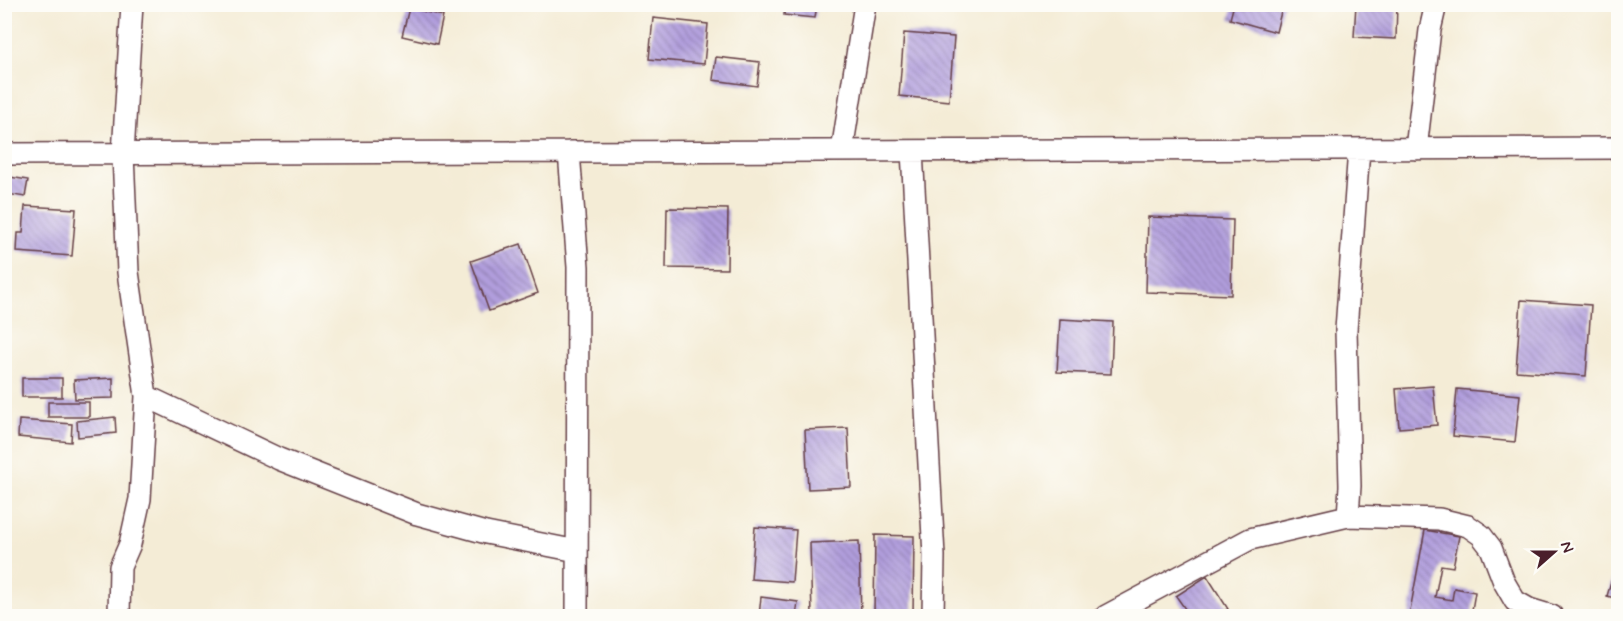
<svg xmlns="http://www.w3.org/2000/svg" width="1623" height="621" font-family="Mynerve,sans-serif">
<style>
.building{fill:url(#building-back-hatch)}
.lines{fill:none;stroke-linecap:round;stroke-linejoin:round}
.street-casing{stroke:#643e45;stroke-width:24}
.street{stroke:#fff;stroke-width:21}
</style>
<defs>
<pattern id="building-back-hatch" width="6" height="6" patternUnits="userSpaceOnUse" patternTransform="scale(1.5)"><rect width="6" height="6" fill="#b19edd"/><path d="M-1 5l2 2M0 0l6 6M5-1l2 2" fill="none" stroke="#9280b3"/></pattern>
</defs>
<rect width="100%" height="100%" fill="#fdfcf7"/>
<filter id="ink" filterUnits="userSpaceOnUse"><feTurbulence type="fractalNoise" baseFrequency=".0167" numOctaves="2"/><feDisplacementMap in="SourceGraphic" scale="12" xChannelSelector="R" yChannelSelector="G"/><feConvolveMatrix kernelMatrix="1 2 1 2 8 2 1 2 1" color-interpolation-filters="sRGB"/></filter>
<filter id="wash" filterUnits="userSpaceOnUse"><feTurbulence type="fractalNoise" baseFrequency=".008" numOctaves="4" result="noise"/><feDisplacementMap in="SourceGraphic" scale="24" xChannelSelector="R" yChannelSelector="G"/><feGaussianBlur stdDeviation="1.35" result="paint"/><feColorMatrix in="noise" values="0 0 0 0 0 0 0 0 0 0 0 0 0 0 0 0 0 1.4 0 .05"/><feComposite in="paint" operator="in"/></filter>
<g filter="url(#wash)">
<rect width="100%" height="100%" fill="#f4ecd6"/>
<g id="blocks">
<!-- building -->
<path class="building" d="M 785,4 L 817,4 L 815,18 L 784,15 Z
M 1234,4 L 1283,4 L 1276,32 L 1230,19 Z
M 1356,4 L 1397,4 L 1396,39 L 1354,37 Z
M 409,8 L 443,16 L 437,44 L 402,36 Z
M 653,18 L 708,24 L 704,64 L 649,59 Z
M 904,33 L 954,37 L 949,101 L 899,96 Z
M 716,57 L 760,62 L 757,86 L 713,80 Z
M 10,177 L 28,180 L 25,197 L 7,194 Z
M 25,206 L 76,209 L 72,256 L 17,252 L 18,233 L 23,233 Z
M 667,208 L 728,209 L 727,269 L 666,268 Z
M 1148,217 L 1233,220 L 1231,295 L 1146,292 Z
M 521,244 L 538,293 L 489,311 L 471,261 Z
M 1521,300 L 1591,305 L 1586,376 L 1516,371 Z
M 1060,319 L 1113,322 L 1111,374 L 1057,372 Z
M 22,378 L 62,378 L 62,397 L 22,397 Z
M 113,378 L 113,398 L 75,399 L 74,380 Z
M 1433,386 L 1437,425 L 1399,428 L 1396,389 Z
M 1457,389 L 1520,395 L 1515,442 L 1453,436 Z
M 48,402 L 89,402 L 89,417 L 48,417 Z
M 115,417 L 116,433 L 78,437 L 77,421 Z
M 19,420 L 72,424 L 71,442 L 18,437 Z
M 848,428 L 851,487 L 808,489 L 805,430 Z
M 755,527 L 796,530 L 792,582 L 751,579 Z
M 1425,530 L 1459,536 L 1453,567 L 1441,565 L 1435,597 L 1452,600 L 1454,588 L 1475,592 L 1471,616 L 1409,616 Z
M 875,535 L 914,536 L 913,616 L 874,616 Z
M 859,541 L 861,616 L 812,616 L 810,543 Z
M 1618,559 L 1618,599 L 1607,596 Z
M 1207,576 L 1228,609 L 1216,616 L 1190,616 L 1176,596 Z
M 761,597 L 798,602 L 796,616 L 759,616 Z"/>
</g>
</g>
<g filter="url(#ink)">
<use href="#blocks" fill-opacity="0" stroke="#643e45" stroke-width="1.5"/>
<g class="lines">
<defs>
<path id="street" d="M 1416,149 L 1430,30 L 1436,4
M 842,151 L 865,4
M 912,151 L 934,556 L 933,616
M 569,152 L 578,267 L 577,616
M 4,154 L 1618,148
M 146,396 L 279,459 L 417,514 L 486,533 L 577,551
M 1348,516 L 1350,486 L 1346,330 L 1359,149
M 119,616 L 120,567 L 130,544 L 140,499 L 146,396 L 128,272 L 123,154 L 132,4
M 1106,616 L 1250,539 L 1348,516 L 1439,519 L 1468,526 L 1481,535 L 1491,548 L 1504,582 L 1515,601 L 1529,609 L 1552,616"/>
</defs>
<!-- street casing -->
<use href="#street" class="street-casing"/>
<!-- street -->
<use href="#street" class="street"/>
</g>
</g>
<!-- margin -->
<rect width="1623" height="621" fill="none" stroke="#fdfcf7" stroke-width="24"/>
<!-- north arrow -->
<g transform="translate(1554 552) rotate(69)" stroke="#fdfcf7" stroke-width="4.5" paint-order="stroke">
<path d="M0-4.5L10 22L0 15L-10 22Z" fill="#4a1f2b"/>
<text y="-9" font-size="16" font-weight="bold" text-anchor="middle" fill="#4a1f2b">N</text>
</g>
</svg>
